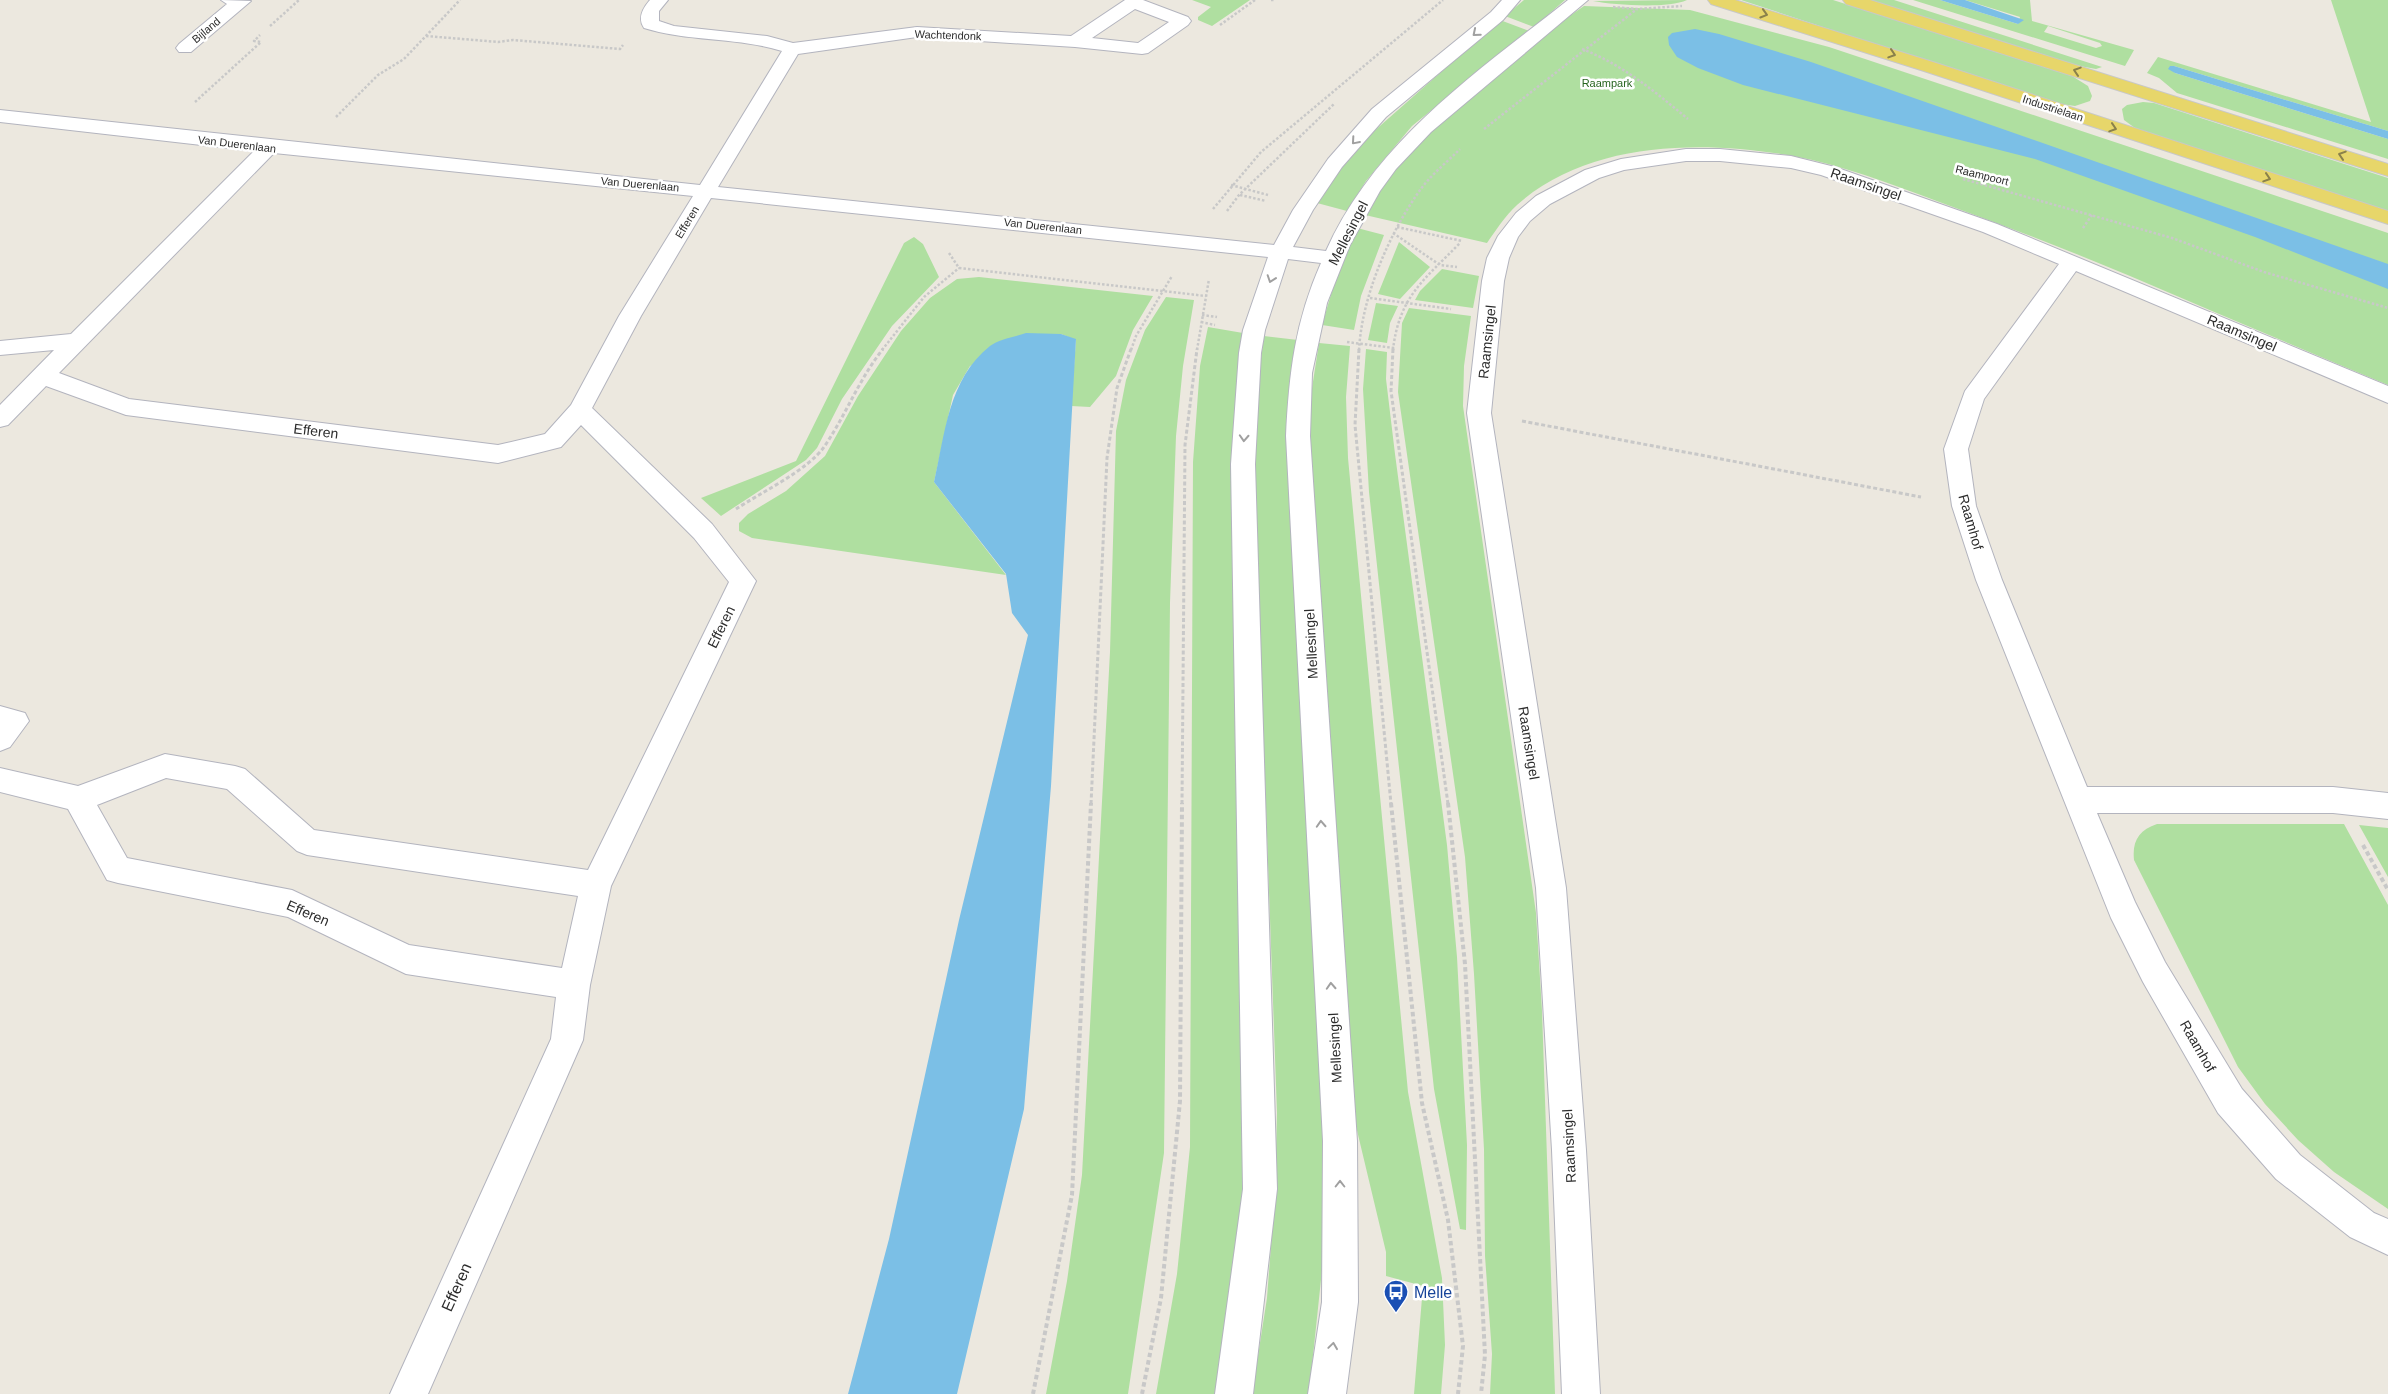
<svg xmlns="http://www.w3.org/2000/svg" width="2388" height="1394" font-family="Arial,sans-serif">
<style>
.green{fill:#afdfa0;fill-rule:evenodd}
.water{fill:#7bbfe6}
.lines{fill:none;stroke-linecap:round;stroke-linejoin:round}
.minor-casing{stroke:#b3b4be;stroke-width:2}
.major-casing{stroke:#c8c8c8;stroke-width:2}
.path-far2{stroke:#c8c8c8;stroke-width:2.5;stroke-dasharray:2.5 2;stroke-linecap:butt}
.path-far1{stroke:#c8c8c8;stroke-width:3;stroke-dasharray:4 2.5;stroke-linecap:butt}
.path{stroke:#c8c8c8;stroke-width:4;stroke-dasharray:4.5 3;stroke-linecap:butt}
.minor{fill:#fff;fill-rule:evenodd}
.major{fill:#e7d66a;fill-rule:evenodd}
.oneway{stroke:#8a814b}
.oneway2{stroke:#a0a0a0}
.labels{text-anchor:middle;stroke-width:5;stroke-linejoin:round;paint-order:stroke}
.far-street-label{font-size:11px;fill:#2c2c2c;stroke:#fff}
.far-park-label{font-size:11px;fill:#286520;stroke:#fff}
.street-label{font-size:14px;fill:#2c2c2c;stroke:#fff}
.near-street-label{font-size:16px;fill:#2c2c2c;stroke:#fff}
.near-transit-label{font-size:16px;fill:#164399;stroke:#fff;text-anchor:start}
</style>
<rect width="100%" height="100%" fill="#ece8df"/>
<!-- green -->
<path class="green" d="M 1192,0 L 1250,0 L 1212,26 L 1198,20 L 1198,17 L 1211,7 Z
M 1524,0 L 1565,0 L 1534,27 L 1505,16 Z
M 1687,0 C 1667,9 1614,5 1593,1 Z
M 1741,0 L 1833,0 L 2072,76 L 2088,86 L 2092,96 L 2090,101 L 2075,106 L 2054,103 Z
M 1868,0 L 1894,0 L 2102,67 L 2096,69 L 2074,65 Z
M 1913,0 L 1940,0 L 2018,24 L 2020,17 L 1965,0 L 2030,0 L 2032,21 L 2134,50 L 2125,66 ZM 2048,26 L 2100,43 L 2102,46 L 2096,48 L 2044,32 Z
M 2331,0 L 2388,0 L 2388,131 L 2174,66 L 2170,66 L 2175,73 L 2388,139 L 2388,159 L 2177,93 L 2159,78 L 2147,73 L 2158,57 L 2371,122 Z
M 1584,6 L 1690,10 L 1829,47 L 2388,233 L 2388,385 C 2302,349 2216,313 2130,276 C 2066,249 2000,224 1934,200 C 1888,183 1842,165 1793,156 C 1704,140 1589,140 1517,205 C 1505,216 1496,230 1487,243 L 1365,215 L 1376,195 L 1415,145 L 1551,29 Z
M 1500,20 L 1529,31 L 1412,126 L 1366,181 L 1347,211 L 1317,203 L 1344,164 L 1364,140 Z
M 2143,102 L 2154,103 L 2388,178 L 2388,213 L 2139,131 L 2124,120 L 2122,109 L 2127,105 Z
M 1357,228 L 1384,235 L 1361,296 L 1354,330 L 1322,325 L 1337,274 Z
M 914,237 L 923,244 L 939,277 L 892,326 L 842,399 L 817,448 L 806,460 L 721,516 L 701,498 L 796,461 L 904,243 Z
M 1399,242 L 1430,267 L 1400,299 L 1378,294 Z
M 1442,269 L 1479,276 L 1473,308 L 1415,300 L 1420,291 Z
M 979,277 L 1153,296 L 1133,330 L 1116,376 L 1090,407 L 1071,406 L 1076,340 L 1061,334 L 1047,334 L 970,366 L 953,395 L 934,482 L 1006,575 L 752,538 L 739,531 L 739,523 L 748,514 L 786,491 L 825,456 L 858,396 L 901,331 L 930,298 L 957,279 Z
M 1166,297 L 1194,300 L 1183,366 L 1176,436 L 1170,603 L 1164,1153 L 1128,1394 L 1046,1394 L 1067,1281 L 1082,1175 L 1110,652 L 1116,431 L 1126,380 L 1145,330 Z
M 1376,303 L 1398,306 L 1390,323 L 1387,343 L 1368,340 Z
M 1409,308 L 1471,316 L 1464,366 L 1463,406 L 1536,913 L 1542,1011 L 1555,1394 L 1490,1394 L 1492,1354 L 1485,1256 L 1484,1149 L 1474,974 L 1465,857 L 1398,392 L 1402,323 Z
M 1208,327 L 1243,333 L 1237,376 L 1236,472 L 1243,1218 L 1217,1394 L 1156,1394 L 1177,1274 L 1190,1147 L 1193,462 L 1200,366 Z
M 1264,336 L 1298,340 L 1324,1126 L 1324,1251 L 1309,1394 L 1252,1394 L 1267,1298 L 1275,1193 L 1277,1113 L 1255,501 L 1255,403 Z
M 1319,343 L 1350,346 L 1346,397 L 1348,458 L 1408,1092 L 1442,1278 L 1445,1345 L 1441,1394 L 1414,1394 L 1423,1286 L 1386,1276 L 1386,1252 L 1355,1122 L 1310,456 L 1310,401 Z
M 1366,349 L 1387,352 L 1386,379 L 1395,454 L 1447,845 L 1457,957 L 1467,1145 L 1466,1230 L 1460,1229 L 1434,1089 L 1369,492 L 1363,389 Z
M 2157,824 L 2344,824 L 2388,905 L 2388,1209 L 2334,1172 L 2298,1140 L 2265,1104 L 2238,1067 L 2134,860 C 2132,841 2139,830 2157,824 Z
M 2359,825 L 2388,828 L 2388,877 Z"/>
<!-- water -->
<path class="water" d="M 1940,0 L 1965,0 L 2024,20 L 2018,24 Z
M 1695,29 L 1719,34 L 1811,62 L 2388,264 L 2388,289 L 2255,237 L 2035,159 L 1743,85 L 1698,68 L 1677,57 L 1669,45 L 1668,37 L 1672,33 Z
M 2170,66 L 2174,66 L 2388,131 L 2388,139 L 2175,73 L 2168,69 Z
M 1026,333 L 1061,334 L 1076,339 L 1051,786 L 1024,1109 L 957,1394 L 848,1394 L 889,1239 L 959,920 L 1028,635 L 1012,613 L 1006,574 L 934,482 C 945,435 948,379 990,346 C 999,339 1015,337 1026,333 Z"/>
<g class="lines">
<defs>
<path id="minor" d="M 221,0 L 251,1 L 191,52 L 179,52 L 176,48 L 179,44 L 227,4 Z
M 650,0 L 668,0 L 659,11 L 659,21 L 674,26 L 767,36 L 793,43 L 917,27 L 1071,36 L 1125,0 L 1143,0 L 1188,17 L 1191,21 L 1188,25 L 1148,53 L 1142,54 L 1075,47 L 917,37 L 798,54 L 718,187 L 1274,245 L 1293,210 L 1328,159 L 1372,109 L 1491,12 L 1502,0 L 1520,0 L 1503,20 L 1386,117 L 1342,167 L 1313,210 L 1293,247 L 1326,251 C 1375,141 1477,72 1568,0 L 1588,0 L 1431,132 L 1396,169 L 1380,191 L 1350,245 L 1327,303 L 1312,373 L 1310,436 L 1357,1141 L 1358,1302 L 1346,1394 L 1308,1394 L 1322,1302 L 1323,1141 L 1286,436 C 1289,373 1295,322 1321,263 L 1288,259 L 1265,330 L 1261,353 L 1255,464 L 1277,1189 L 1253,1394 L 1215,1394 L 1243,1189 L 1231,464 L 1239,353 L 1243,330 L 1268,257 L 711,198 L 641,316 L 592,408 L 712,524 L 756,581 L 611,886 L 590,985 L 583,1040 L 428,1394 L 390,1394 L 551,1039 L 556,997 L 406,974 L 288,917 L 118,883 L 107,880 L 68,809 L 0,792 L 0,768 L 78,786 L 165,754 L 235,766 L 245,769 L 314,830 L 588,870 L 729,582 L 694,538 L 581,425 L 561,447 L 498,463 L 126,415 L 46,386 L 8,425 L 0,427 L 0,405 L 54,350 L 0,355 L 0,341 L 71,334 L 254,151 L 0,122 L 0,110 L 700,185 L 782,51 C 737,37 689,42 644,28 C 637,18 643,8 650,0 ZM 1135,9 L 1169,22 L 1138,43 L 1092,38 ZM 274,153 L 693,196 L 619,316 L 571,405 L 545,434 L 498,445 L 129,399 L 59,373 ZM 166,778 L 227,789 L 297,851 L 307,855 L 578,896 L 562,968 L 409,945 L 292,890 L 127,858 L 97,805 Z
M 1686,149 L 1720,149 L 1791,156 L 1835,167 L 1997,224 L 2388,386 L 2388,403 L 2076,271 L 1984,399 L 1968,449 L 1976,506 L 2002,580 L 2087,787 L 2333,787 L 2388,793 L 2388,819 L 2333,813 L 2097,813 L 2135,902 L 2165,962 L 2242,1089 L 2300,1155 L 2374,1213 L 2388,1219 L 2388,1255 L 2350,1237 L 2276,1179 L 2218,1113 L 2143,982 L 2111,918 L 1976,580 L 1952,506 L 1944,449 L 1965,391 L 2059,264 L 1983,232 L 1821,175 L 1791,168 L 1720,161 L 1686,161 L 1624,170 L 1599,178 L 1550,204 L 1530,221 L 1518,237 L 1509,258 L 1504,281 L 1491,413 L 1566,888 L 1586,1150 L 1600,1394 L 1562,1394 L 1552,1150 L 1536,888 L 1467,413 L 1482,281 L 1487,258 L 1498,236 L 1516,213 L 1536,196 L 1585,170 L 1621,159 Z
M 0,706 L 25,713 L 29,721 L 10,747 L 0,751 Z"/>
<path id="major" d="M 1708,0 L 1735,0 L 1936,63 L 2388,211 L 2388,224 L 1924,71 L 1711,4 Z
M 1843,0 L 1870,0 L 2388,164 L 2388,176 L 1846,4 Z"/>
</defs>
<!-- minor casing -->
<use href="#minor" class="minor-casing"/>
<!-- major casing -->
<use href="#major" class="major-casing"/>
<!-- path-far2 -->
<path class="path-far2" d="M 1271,0 L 1275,0
M 1613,7 L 1637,9 L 1682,6
M 1220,25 L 1255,0
M 270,26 L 299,0
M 426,36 L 498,42 L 513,40 L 620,49 L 623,45
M 1582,49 C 1623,65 1654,91 1688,119
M 195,102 L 261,42 L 254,41 L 260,35
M 336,117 L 378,75 L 404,59 L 460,0
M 1484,129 L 1637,9
M 1963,179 L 2172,238 L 2264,272 L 2388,308
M 1231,185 L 1268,195
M 1240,195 L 1266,201
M 1213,209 L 1261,152 L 1443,0
M 1227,211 L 1239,195 L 1334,104
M 1397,227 L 1462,241
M 2083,228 L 2092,215
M 1393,233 L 1440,265 L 1457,267
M 949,253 L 959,268 L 1206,296
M 1370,298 L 1451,309
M 1202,315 L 1217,317
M 1201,322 L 1215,325
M 1347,342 L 1394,348
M 882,350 L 924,297 L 959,268
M 1131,350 L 1136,336 L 1172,276
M 1197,350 L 1209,279
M 1359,350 C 1362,296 1389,234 1420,190 C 1431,175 1447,162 1460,149
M 1393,350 C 1399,296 1425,279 1460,243"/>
<!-- path-far1 -->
<path class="path-far1" d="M 1359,349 L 1355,425 L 1391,804
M 1393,349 L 1391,391 L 1448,804
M 1522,421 L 1921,497
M 736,509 C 760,493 808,470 824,447 C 846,415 859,379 883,349
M 1091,804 L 1107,458 L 1117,388 L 1131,349
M 1182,804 L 1185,445 L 1197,349"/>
<!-- path -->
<path class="path" d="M 1391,803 L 1422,1103 L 1448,1220 L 1463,1346 L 1458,1394
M 1448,803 L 1465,964 L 1485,1355 L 1481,1394
M 2363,845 L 2388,890
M 1033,1394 L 1072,1195 L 1091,803
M 1142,1394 L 1161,1298 L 1180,1101 L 1182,803"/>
<!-- minor -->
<use href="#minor" class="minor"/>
<!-- major -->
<use href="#major" class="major"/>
</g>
<!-- one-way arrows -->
<defs><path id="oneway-chevron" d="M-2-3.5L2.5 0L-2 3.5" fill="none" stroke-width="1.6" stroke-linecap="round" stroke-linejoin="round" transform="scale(1.25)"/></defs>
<g class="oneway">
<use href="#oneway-chevron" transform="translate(1764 14) rotate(17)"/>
<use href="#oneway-chevron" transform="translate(1892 54) rotate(18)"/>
<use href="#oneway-chevron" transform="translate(2077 71) rotate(-162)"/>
<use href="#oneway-chevron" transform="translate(2113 128) rotate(18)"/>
<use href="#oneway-chevron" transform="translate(2342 155) rotate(-162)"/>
<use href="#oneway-chevron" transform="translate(2267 178) rotate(18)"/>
</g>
<g class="oneway2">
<use href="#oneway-chevron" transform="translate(1476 33) rotate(140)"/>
<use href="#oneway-chevron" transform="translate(1355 141) rotate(131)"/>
<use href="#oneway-chevron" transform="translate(1271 279) rotate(109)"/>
<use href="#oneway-chevron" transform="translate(1244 438) rotate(93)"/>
<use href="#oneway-chevron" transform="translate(1321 824) rotate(-93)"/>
<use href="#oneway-chevron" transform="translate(1331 986) rotate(-93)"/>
<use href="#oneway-chevron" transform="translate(1340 1184) rotate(-90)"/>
<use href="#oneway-chevron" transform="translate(1333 1346) rotate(-82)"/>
</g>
<!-- icons -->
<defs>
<symbol id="bus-pin" viewBox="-11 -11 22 30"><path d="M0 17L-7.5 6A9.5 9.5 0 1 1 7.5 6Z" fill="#1a4fb4" stroke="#fff"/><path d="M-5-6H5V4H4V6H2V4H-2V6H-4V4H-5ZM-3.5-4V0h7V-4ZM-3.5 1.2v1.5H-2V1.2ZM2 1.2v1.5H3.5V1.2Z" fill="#fff"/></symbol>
</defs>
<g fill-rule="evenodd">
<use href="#bus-pin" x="1382" y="1278" width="28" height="38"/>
</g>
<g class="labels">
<!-- far-street labels -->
<g class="far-street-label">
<text transform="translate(206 30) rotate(-40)" y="4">Bijland</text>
<text transform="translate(948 35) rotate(2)" y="4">Wachtendonk</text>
<text transform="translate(2053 108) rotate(18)" y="4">Industrielaan</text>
<text transform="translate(237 144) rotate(7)" y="4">Van Duerenlaan</text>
<text transform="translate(1982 175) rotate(14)" y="4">Raampoort</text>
<text transform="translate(640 184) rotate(5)" y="4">Van Duerenlaan</text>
<text transform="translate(687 222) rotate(-59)" y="4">Efferen</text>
<text transform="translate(1043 226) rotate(6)" y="4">Van Duerenlaan</text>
</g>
<!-- far-park labels -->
<g class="far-park-label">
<text x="1607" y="87">Raampark</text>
</g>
<!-- street labels -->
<g class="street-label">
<text transform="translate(1866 184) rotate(19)" y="5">Raamsingel</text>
<text transform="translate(1348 233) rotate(-63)" y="5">Mellesingel</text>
<text transform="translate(2242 333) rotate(23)" y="5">Raamsingel</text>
<text transform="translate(1487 342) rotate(-84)" y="5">Raamsingel</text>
<text transform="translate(316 431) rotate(7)" y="5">Efferen</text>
<text transform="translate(1971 522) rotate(74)" y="5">Raamhof</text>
<text transform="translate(721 627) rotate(-64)" y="5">Efferen</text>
<text transform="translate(1311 644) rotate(-93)" y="5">Mellesingel</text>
<text transform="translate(1529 743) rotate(81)" y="5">Raamsingel</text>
<text transform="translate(308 913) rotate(23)" y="5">Efferen</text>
<text transform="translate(2198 1046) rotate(60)" y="5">Raamhof</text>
<text transform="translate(1335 1048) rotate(-93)" y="5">Mellesingel</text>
<text transform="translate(1569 1146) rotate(-93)" y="5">Raamsingel</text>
</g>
<!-- near-street labels -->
<g class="near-street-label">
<text transform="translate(456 1287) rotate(-66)" y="6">Efferen</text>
</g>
<!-- near-transit labels -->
<g class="near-transit-label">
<text x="1414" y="1298">Melle</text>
</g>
</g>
</svg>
